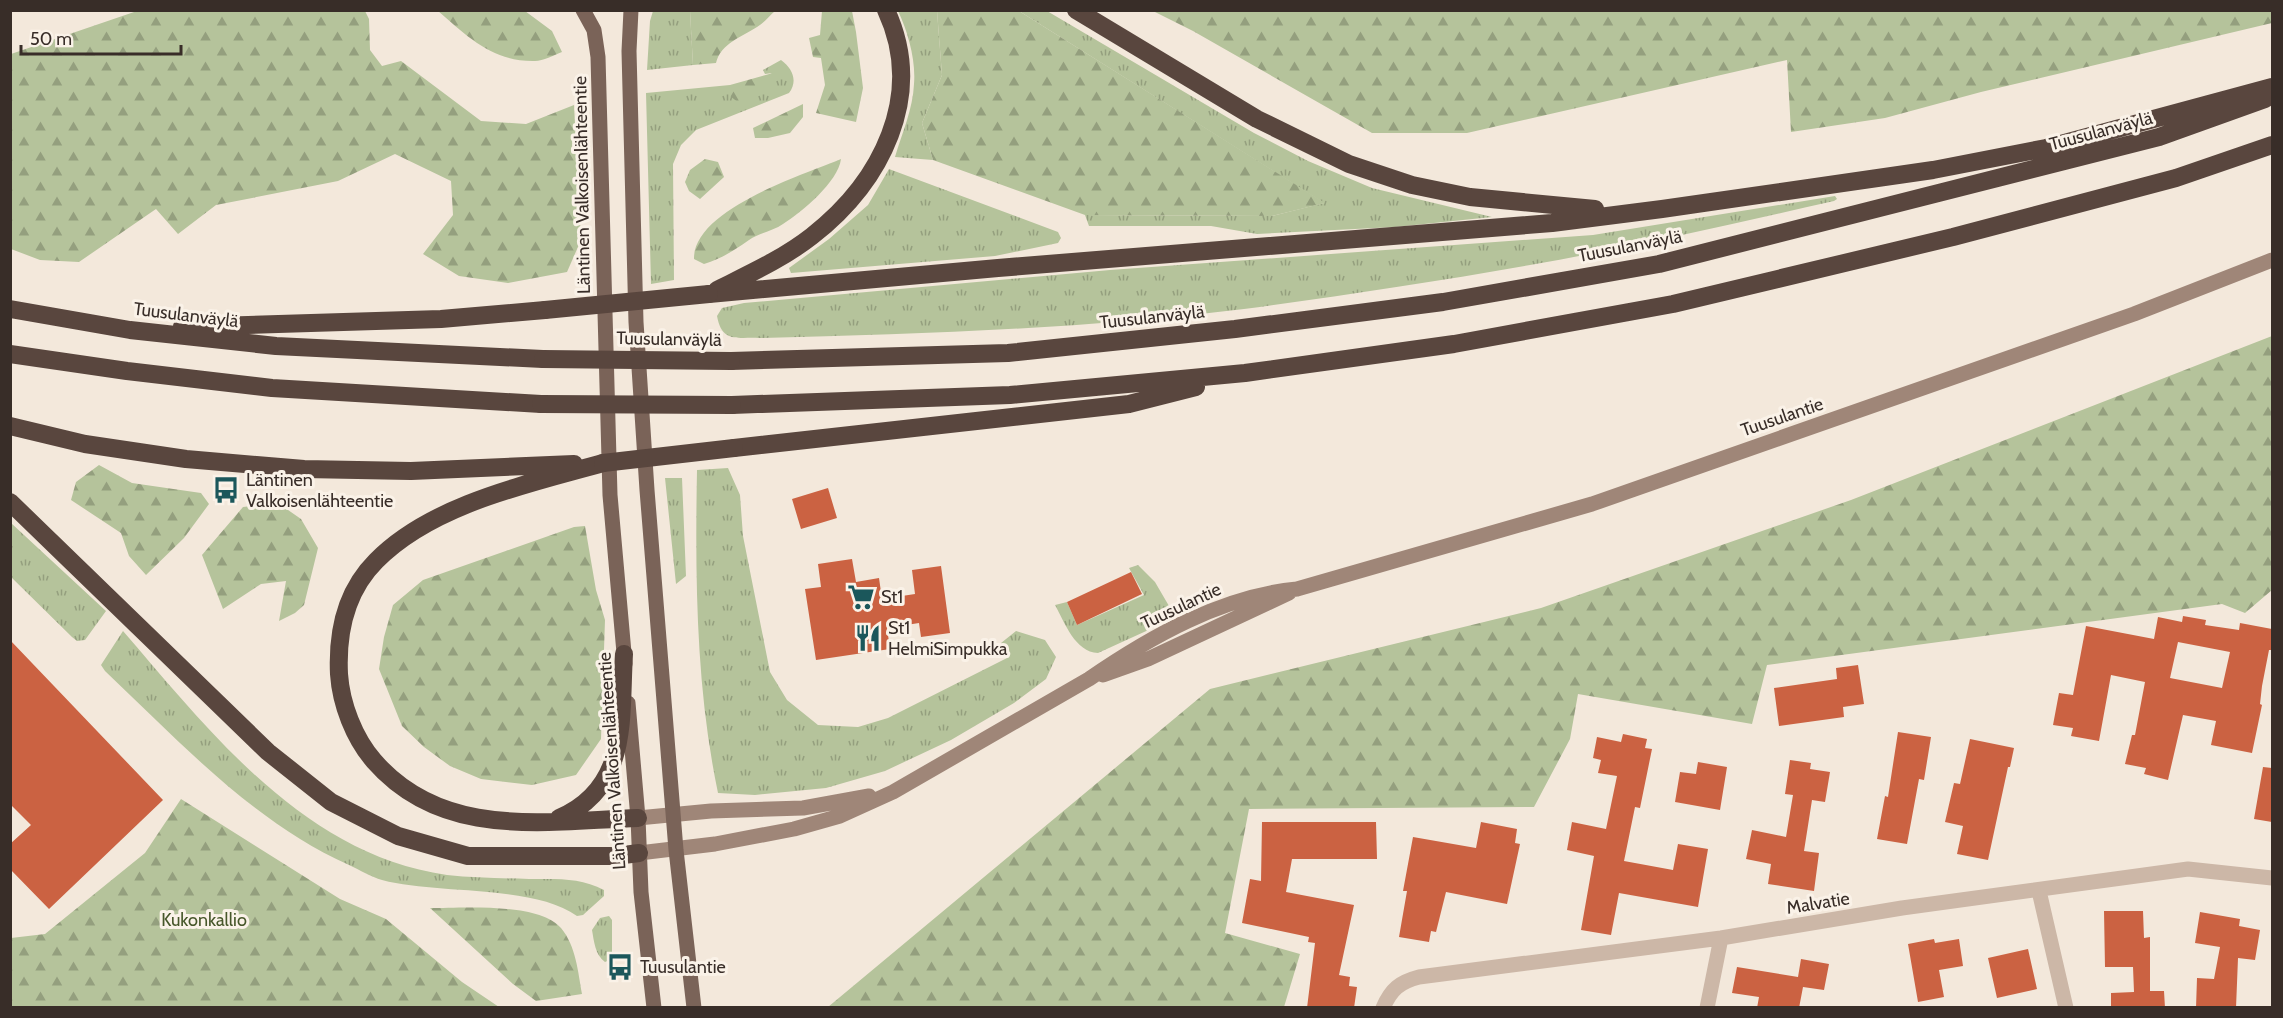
<svg xmlns="http://www.w3.org/2000/svg" width="2283" height="1018" font-family="Cabin,sans-serif">
<style>
.grass{fill:url(#grass-tufts)}
.forest{fill:url(#forest-firs)}
.building{fill:#cb6242;fill-rule:evenodd}
.lines{fill:none;stroke-linecap:round;stroke-linejoin:round}
.minor{stroke:#ccb7a7;stroke-width:15}
.secondary{stroke:#9f8678;stroke-width:15}
.primary{stroke:#7a6358;stroke-width:15}
.motorway{stroke:#59463e;stroke-width:18}
.motorway-bridge{stroke:#59463e;stroke-width:18}
.labels{text-anchor:middle;stroke-width:6;stroke-linejoin:round;paint-order:stroke}
.street-label{font-size:18px;fill:#382d28;stroke:#faf2e8}
.poi-label{font-size:18px;fill:#382d28;stroke:#faf2e8;text-anchor:start}
.park-label{font-size:18px;fill:#47572a;stroke:#faf2e8}
</style>
<defs>
<pattern id="grass-tufts" width="24" height="20" patternUnits="userSpaceOnUse" patternTransform="scale(1.5)"><rect width="24" height="20" fill="#b5c39b"/><path d="M3 7l-1-3M5 7V3M7 7l1-3M15 17l-1-3M17 17v-4M19 17l1-3" fill="none" stroke="#949f7e"/></pattern>
<pattern id="forest-firs" width="22" height="20" patternUnits="userSpaceOnUse" patternTransform="scale(1.5)"><rect width="22" height="20" fill="#b5c39b"/><path d="M5 1l3.5 6h-7zM16 11l3.5 6h-7z" fill="#949f7e"/></pattern>
</defs>
<rect width="100%" height="100%" fill="#f3e8db"/>
<!-- grass -->
<path class="grass" d="M 653,11 L 690,11 L 693,65 L 647,70 L 650,21 Z
M 898,11 L 937,11 L 942,75 L 922,123 L 933,160 L 895,157 C 902,133 913,109 914,84 C 916,60 908,32 898,11 Z
M 1019,11 L 1047,11 L 1254,133 L 1308,161 L 1372,188 L 1492,217 L 1395,227 L 1257,234 L 1211,226 L 1089,226 L 1085,215 L 1272,216 L 1324,203 Z
M 781,60 C 793,69 798,81 789,93 L 696,130 L 681,145 L 673,164 L 674,280 L 651,284 L 646,93 L 730,85 L 730,96 L 772,73 L 765,74 L 763,70 Z
M 889,169 L 1058,232 L 1061,238 L 1058,243 L 995,256 L 791,273 L 789,268 L 829,239 L 868,205 Z
M 1835,196 L 1837,199 L 1834,201 C 1733,224 1632,247 1530,265 C 1435,282 1339,296 1244,309 C 1083,329 920,334 759,338 C 736,337 722,343 717,316 L 722,308 L 744,303 L 1110,270 L 1593,235 Z
M 728,468 L 740,495 L 743,536 L 770,672 L 787,700 L 818,725 L 858,727 L 888,718 L 1009,657 L 1001,643 L 1016,631 L 1045,640 L 1056,657 L 1046,679 L 1014,703 L 951,740 L 885,771 L 826,788 L 755,795 L 718,793 C 696,688 695,578 697,470 Z
M 665,478 L 682,478 L 686,576 L 676,584 Z
M 11,523 L 106,611 L 85,640 L 77,641 L 72,637 L 11,577 Z
M 1138,565 L 1155,582 L 1169,606 L 1166,622 L 1098,653 C 1075,652 1065,623 1055,605 L 1067,602 L 1077,625 L 1144,595 L 1129,568 Z
M 123,631 C 211,733 305,855 447,875 C 474,878 501,878 529,879 C 555,879 580,877 604,890 L 604,896 L 583,915 L 577,916 C 533,884 438,895 382,880 C 371,877 360,870 349,865 C 253,822 180,742 105,671 L 101,665 Z
M 609,916 L 612,920 L 612,959 L 605,962 C 595,955 594,941 592,930 L 600,918 Z"/>
<!-- forest -->
<path class="forest" d="M 2272,10 L 2272,23 L 1981,92 L 1885,118 L 1791,132 L 1787,60 L 1467,133 L 1372,133 L 1193,31 L 1153,11 Z
M 137,11 L 365,11 L 369,19 L 370,50 L 382,66 L 401,61 L 481,121 L 526,124 L 574,105 L 581,240 L 567,272 L 508,283 L 459,276 L 423,254 L 453,215 L 451,181 L 395,154 L 338,181 L 216,205 L 178,234 L 156,209 L 79,262 L 40,260 L 11,249 L 11,54 Z
M 438,11 L 525,11 L 552,31 L 562,52 C 554,55 543,61 535,61 C 493,62 468,37 438,11 Z
M 690,11 L 690,10 L 775,11 C 769,16 764,23 757,27 C 742,37 721,43 716,63 L 693,65 Z
M 822,11 L 852,11 L 856,32 L 863,88 L 856,122 L 816,113 L 825,85 L 821,58 L 813,57 L 809,38 L 820,35 Z
M 937,11 L 1019,11 L 1325,203 L 1272,216 L 1085,215 L 933,160 L 922,123 L 942,75 Z
M 773,73 L 768,87 L 739,103 L 730,96 L 730,85 Z
M 803,104 L 803,117 L 790,133 L 768,138 L 755,138 L 753,128 Z
M 705,159 L 718,162 L 724,177 L 700,199 L 689,191 L 685,182 L 690,170 Z
M 841,159 C 838,182 802,212 783,224 C 773,231 759,233 749,240 C 733,251 723,258 704,264 L 694,259 C 693,210 802,175 841,159 Z
M 2272,336 L 2272,590 L 2245,613 L 2222,604 L 1767,665 L 1752,724 L 1578,694 L 1570,739 L 1534,807 L 1249,809 L 1225,933 L 1300,954 L 1284,1007 L 828,1007 L 1210,689 L 1541,608 L 1851,500 Z
M 99,465 L 132,483 L 201,493 L 209,504 L 184,538 L 146,575 L 129,556 L 121,533 L 71,500 L 76,482 Z
M 278,503 L 301,519 L 318,548 L 304,605 L 295,613 L 279,621 L 286,581 L 261,584 L 223,609 L 202,555 L 243,507 Z
M 585,526 L 596,590 L 605,620 L 601,739 L 576,775 L 532,785 L 481,779 L 450,766 L 424,747 L 402,726 L 379,669 L 384,637 L 393,605 L 423,580 L 574,527 Z
M 181,799 L 340,899 L 386,919 L 462,982 L 499,1007 L 11,1007 L 11,938 L 45,934 L 145,853 Z
M 430,908 C 462,908 539,902 561,928 C 576,946 578,972 582,994 L 536,1001 L 513,984 Z"/>
<!-- building -->
<path class="building" d="M 828,488 L 837,518 L 801,529 L 792,499 Z
M 852,559 L 856,582 L 879,578 L 882,599 L 915,594 L 912,570 L 941,566 L 950,633 L 921,637 L 919,623 L 887,628 L 890,649 L 816,660 L 805,589 L 821,587 L 818,564 Z
M 1131,572 L 1142,594 L 1077,625 L 1067,602 Z
M 2183,616 L 2206,620 L 2205,625 L 2239,630 L 2240,623 L 2272,629 L 2272,650 L 2269,650 L 2262,686 L 2260,704 L 2262,705 L 2252,753 L 2211,745 L 2216,721 L 2183,715 L 2168,780 L 2144,774 L 2146,768 L 2125,764 L 2132,735 L 2135,735 L 2145,682 L 2111,675 L 2099,741 L 2071,736 L 2073,728 L 2053,725 L 2059,693 L 2073,695 L 2086,626 L 2154,639 L 2158,617 L 2182,622 ZM 2178,642 L 2230,652 L 2222,688 L 2170,678 Z
M 10,640 L 163,800 L 49,909 L 10,869 L 10,844 L 31,825 L 10,804 Z
M 1858,665 L 1864,704 L 1843,707 L 1844,717 L 1779,726 L 1774,688 L 1837,679 L 1836,668 Z
M 1898,732 L 1931,737 L 1924,780 L 1919,779 L 1907,844 L 1877,839 L 1885,796 L 1888,797 Z
M 1623,734 L 1647,739 L 1645,748 L 1652,749 L 1640,808 L 1635,807 L 1624,861 L 1673,870 L 1678,844 L 1708,849 L 1698,907 L 1619,893 L 1611,935 L 1581,930 L 1594,856 L 1567,850 L 1572,822 L 1606,829 L 1617,776 L 1598,773 L 1601,760 L 1593,758 L 1597,737 L 1621,742 Z
M 1970,739 L 2014,748 L 2010,767 L 2008,767 L 1988,860 L 1957,854 L 1963,826 L 1945,822 L 1954,783 L 1960,784 Z
M 1790,760 L 1811,763 L 1810,769 L 1830,772 L 1825,802 L 1812,800 L 1804,851 L 1819,853 L 1814,891 L 1768,884 L 1771,864 L 1746,859 L 1752,830 L 1786,837 L 1793,795 L 1785,794 Z
M 1698,762 L 1727,767 L 1720,810 L 1675,802 L 1680,772 L 1696,774 Z
M 2263,767 L 2272,768 L 2272,822 L 2254,819 Z
M 1262,822 L 1376,822 L 1377,859 L 1292,859 L 1286,892 L 1354,905 L 1339,975 L 1350,977 L 1349,986 L 1357,987 L 1354,1008 L 1307,1008 L 1315,943 L 1308,942 L 1309,937 L 1242,923 L 1250,879 L 1261,881 Z
M 1481,822 L 1517,829 L 1515,843 L 1520,844 L 1507,904 L 1446,892 L 1436,932 L 1431,931 L 1429,942 L 1399,937 L 1407,891 L 1403,891 L 1413,837 L 1476,848 Z
M 2104,911 L 2143,911 L 2144,938 L 2150,937 L 2150,991 L 2164,991 L 2165,1008 L 2111,1008 L 2111,993 L 2134,992 L 2133,967 L 2105,967 Z
M 2200,912 L 2240,919 L 2239,926 L 2260,930 L 2255,960 L 2238,958 L 2236,1008 L 2196,1008 L 2197,978 L 2214,979 L 2220,947 L 2195,943 Z
M 1934,939 L 1935,943 L 1959,939 L 1963,966 L 1939,970 L 1944,997 L 1918,1002 L 1908,944 Z
M 2028,949 L 2037,989 L 1997,998 L 1988,958 Z
M 1801,959 L 1829,964 L 1824,990 L 1803,987 L 1799,1008 L 1757,1008 L 1759,997 L 1732,993 L 1737,967 L 1798,977 Z"/>
<g class="lines">
<!-- minor -->
<path class="minor" d="M 2039,891 L 2066,1008
M 1383,1008 C 1391,989 1400,982 1419,977 L 1721,938 L 1902,908 L 2188,869 L 2272,878
M 1707,1008 L 1721,938"/>
<!-- secondary -->
<path class="secondary" d="M 1103,675 L 1148,659 L 1289,593
M 638,818 L 711,811 L 803,808 L 869,796
M 639,853 L 715,844 L 794,829 L 840,816 L 893,792 L 1089,679 C 1150,637 1222,596 1297,589 L 1592,504 L 2134,314 L 2272,260"/>
<!-- primary -->
<path class="primary" d="M 583,10 L 594,30 L 598,57 L 610,495 L 625,664
M 631,10 L 629,51 L 636,322 L 647,490 L 676,850 L 694,1008
M 628,703 L 638,818 L 641,892 L 654,1008"/>
<!-- motorway -->
<path class="motorway" d="M 1076,10 L 1257,119 L 1349,164 L 1412,185 L 1470,197 L 1595,209
M 717,290 C 749,274 784,258 812,236 C 881,182 926,96 886,10
M 709,294 L 998,268 L 1552,223 L 1662,209 L 1933,170 L 2046,148 L 2272,87
M 10,309 L 130,330 L 276,346 L 543,359
M 182,327 L 441,319 L 545,310
M 10,354 L 127,371 L 272,388 L 541,404
M 731,361 L 1008,353 L 1235,329 L 1443,302 L 1659,264 L 2159,137 L 2265,99
M 732,405 L 1010,395 L 1245,373 L 1454,344 L 1673,304 L 1953,237 L 2176,178 L 2272,145
M 10,426 L 85,444 L 186,459 L 304,469 L 411,471 L 574,464
M 734,448 L 1129,404 L 1196,387
M 603,463 C 528,484 432,504 376,561 C 346,591 337,632 339,674 C 341,704 354,738 374,761 C 443,840 544,821 638,818
M 10,502 L 268,752 L 331,802 L 398,836 L 468,856 L 616,856 L 639,853
M 559,818 C 630,788 620,718 624,654"/>
<!-- motorway-bridge -->
<path class="motorway-bridge" d="M 545,310 L 709,294
M 543,359 L 731,361
M 541,404 L 732,405
M 603,463 L 734,448"/>
</g>
<!-- icons -->
<defs>
<symbol id="bus-bare" viewBox="-9 -9 18 18"><path d="M-5-6H5V4H4V6H2V4H-2V6H-4V4H-5ZM-3.5-4V0h7V-4ZM-3.5 1.2v1.5H-2V1.2ZM2 1.2v1.5H3.5V1.2Z" fill="#1b575b" stroke="#faf2e8" stroke-width="2.5" paint-order="stroke"/></symbol>
<symbol id="supermarket-bare" viewBox="-9 -9 18 18"><path d="M-6-5.5h2.5l.6 2H6L4.5 2H-2.5L-4.4-4H-6ZM-1.5 3.2a1.3 1.3 0 1 0 .1 0ZM3 3.2a1.3 1.3 0 1 0 .1 0Z" fill="#1b575b" stroke="#faf2e8" stroke-width="2.5" paint-order="stroke"/></symbol>
<symbol id="restaurant-bare" viewBox="-9 -9 18 18"><path d="M-5-6h1v4h1v-4h1v4h1v-4h1v5L-1.5 .5V6h-2V.5L-5-1ZM5-6V6H3V1.5H1.5Q1.5-4 5-6Z" fill="#1b575b" stroke="#faf2e8" stroke-width="2.5" paint-order="stroke"/></symbol>
</defs>
<g fill-rule="evenodd">
<use href="#bus-bare" x="207" y="471" width="38" height="38"/>
<use href="#supermarket-bare" x="842" y="578" width="38" height="38"/>
<use href="#restaurant-bare" x="849" y="619" width="38" height="38"/>
<use href="#bus-bare" x="601" y="948" width="38" height="38"/>
</g>
<g class="labels">
<!-- street labels -->
<g class="street-label">
<text transform="translate(2101 131) rotate(-15)" y="6">Tuusulanväylä</text>
<text transform="translate(582 185) rotate(-91)" y="6">Läntinen Valkoisenlähteentie</text>
<text transform="translate(1630 246) rotate(-11)" y="6">Tuusulanväylä</text>
<text transform="translate(186 315) rotate(7)" y="6">Tuusulanväylä</text>
<text transform="translate(1152 317) rotate(-6)" y="6">Tuusulanväylä</text>
<text transform="translate(669 339) rotate(1)" y="6">Tuusulanväylä</text>
<text transform="translate(1782 417) rotate(-19)" y="6">Tuusulantie</text>
<text transform="translate(1181 606) rotate(-25)" y="6">Tuusulantie</text>
<text transform="translate(612 761) rotate(-94)" y="6">Läntinen Valkoisenlähteentie</text>
<text transform="translate(1818 903) rotate(-9)" y="6">Malvatie</text>
</g>
<!-- poi labels -->
<g class="poi-label">
<text x="246" y="486">Läntinen<tspan x="246" dy="21">Valkoisenlähteentie</tspan></text>
<text x="881" y="603">St1</text>
<text x="888" y="634">St1<tspan x="888" dy="21">HelmiSimpukka</tspan></text>
<text x="640" y="973">Tuusulantie</text>
</g>
<!-- park labels -->
<g class="park-label">
<text x="204" y="926">Kukonkallio</text>
</g>
</g>
<!-- border -->
<rect width="2283" height="1018" fill="none" stroke="#382d28" stroke-width="24"/>
<!-- scale -->
<path d="M21 45v9h160v-9" fill="none" stroke="#382d28" stroke-width="3"/>
<text x="30" y="45" font-size="18" fill="#382d28" stroke="#faf2e8" stroke-width="4.5" paint-order="stroke">50 m</text>
</svg>
